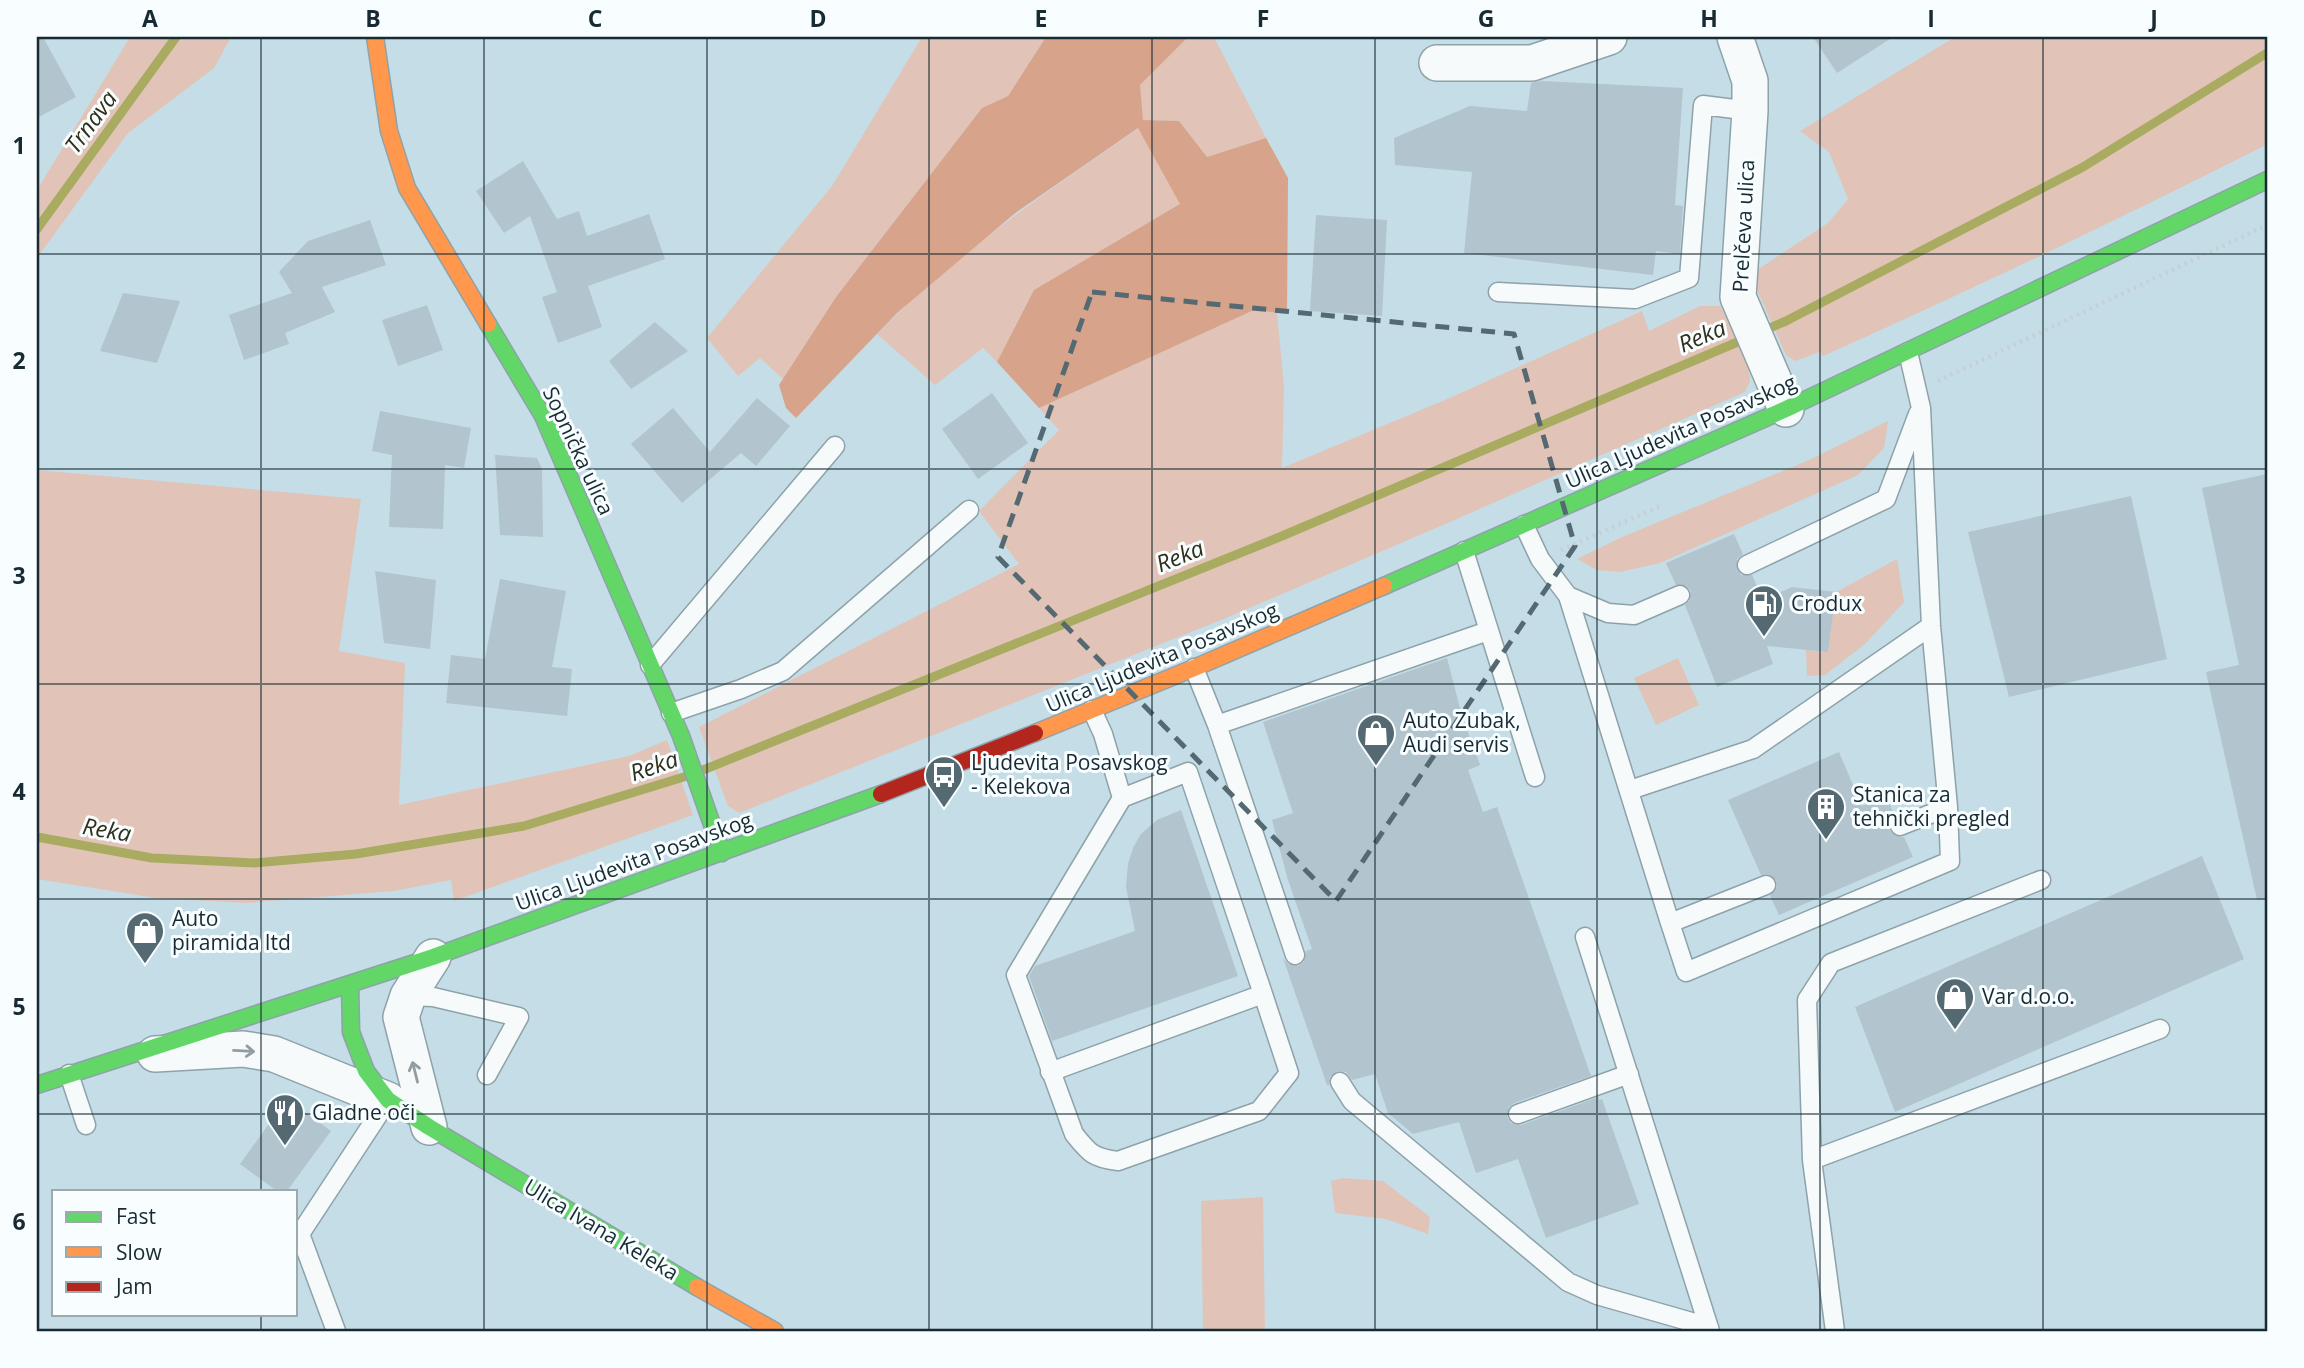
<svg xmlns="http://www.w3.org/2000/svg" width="2304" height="1368" font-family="'Open Sans',sans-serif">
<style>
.green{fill:#e1c4b7}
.forest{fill:#d7a38a}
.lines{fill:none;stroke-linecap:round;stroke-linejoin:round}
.stream{stroke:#a9ab61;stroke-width:9}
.building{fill:#b2c4ce}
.lane-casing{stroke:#8ea2a9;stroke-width:21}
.street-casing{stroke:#8ea2a9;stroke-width:38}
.fast-casing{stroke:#8ea2a9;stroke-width:19}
.slow-casing{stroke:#8ea2a9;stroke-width:19}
.jam-casing{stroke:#8ea2a9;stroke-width:19}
.path{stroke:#c7ced1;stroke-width:4.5;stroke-dasharray:2 5;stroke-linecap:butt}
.lane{stroke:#f6fafb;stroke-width:18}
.street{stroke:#f6fafb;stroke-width:35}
.fast{stroke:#63d668;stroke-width:16}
.slow{stroke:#ff974d;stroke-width:16}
.jam{stroke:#b3261e;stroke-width:16}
.oneway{stroke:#929ca1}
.marked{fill:none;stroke:#546971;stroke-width:5;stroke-dasharray:14 9;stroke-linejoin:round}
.grid{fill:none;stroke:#182a32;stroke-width:2;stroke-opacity:0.55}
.labels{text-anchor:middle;stroke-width:6;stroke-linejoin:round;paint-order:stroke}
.street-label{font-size:21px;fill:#182a32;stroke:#f8fdff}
.poi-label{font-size:21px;fill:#182a32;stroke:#f8fdff;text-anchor:start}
.water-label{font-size:23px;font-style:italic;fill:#312f18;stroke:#f8fdff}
.neatline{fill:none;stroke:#182a32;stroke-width:2.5}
.grid-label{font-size:23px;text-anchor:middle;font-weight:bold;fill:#182a32}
</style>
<rect width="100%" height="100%" fill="#c4dde7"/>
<!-- green -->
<path class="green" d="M 130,37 L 231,37 L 214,68 L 128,133 L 37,258 L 37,190 Z
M 922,37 L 1046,37 L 1008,96 L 982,108 L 836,297 L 783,379 L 760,358 L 738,376 L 707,338 L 832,186 Z
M 1187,37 L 1214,37 L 1266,138 L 1207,157 L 1179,121 L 1143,120 L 1139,85 Z
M 1955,37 L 2267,37 L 2267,141 L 2266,145 C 2119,219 1972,290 1823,356 L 1820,352 L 1795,361 L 1786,355 L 1758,292 L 1757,270 L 1828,223 L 1848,199 L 1829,152 L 1800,131 Z
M 1139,128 L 1181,204 L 1034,290 L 997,362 L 983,348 L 935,385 L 877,334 C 954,254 1048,191 1139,128 Z
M 1700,306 L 1720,306 C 1729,321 1752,364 1750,381 C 1749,385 1746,388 1745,392 L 1443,525 L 1226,618 L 739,813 L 728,806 L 699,727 L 1019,564 L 979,511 L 1059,430 L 1039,408 L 1254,310 L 1277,313 L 1284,386 L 1282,468 L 1452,397 L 1642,311 L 1649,331 Z
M 1888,421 L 1884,448 L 1858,475 L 1660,563 L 1620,572 L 1597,570 L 1577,559 L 1622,537 L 1807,461 Z
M 37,470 L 361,499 L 339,651 L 405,663 L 399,805 L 629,756 L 667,740 L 693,815 L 454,901 L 451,880 L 394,891 L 246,903 L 156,898 L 37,879 Z
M 1897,559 L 1904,602 L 1865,644 L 1825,675 L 1807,676 L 1806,650 L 1828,652 L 1836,592 Z
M 1678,658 L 1699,705 L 1656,725 L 1634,678 Z
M 1343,1178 L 1383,1181 L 1430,1217 L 1428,1234 L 1386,1219 L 1335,1213 L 1331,1181 Z
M 1263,1197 L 1265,1331 L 1203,1331 L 1201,1201 Z"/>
<!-- forest -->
<path class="forest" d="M 1046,37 L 1188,37 L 1140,85 L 1143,120 L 1179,121 L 1207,157 L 1266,138 L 1288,178 L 1287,314 L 1254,310 L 1039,408 L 997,362 L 1034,290 L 1180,204 L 1138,128 L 1014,214 L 897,313 L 796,418 L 786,408 L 779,385 L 836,297 L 982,108 L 1008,96 Z"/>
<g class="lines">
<!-- stream -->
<path class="stream" d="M 37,229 L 176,37
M 1760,332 L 1786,321 L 2083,167 L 2267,53
M 703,770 L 1282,536 L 1747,338
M 37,837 L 152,858 L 254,863 L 356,854 L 524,826 L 687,776"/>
</g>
<!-- building -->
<path class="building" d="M 37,37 L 43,37 L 76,97 L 37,118 Z
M 1813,37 L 1893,37 L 1837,73 Z
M 1541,81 L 1683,88 L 1675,205 L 1683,206 L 1680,254 L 1656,251 L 1653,275 L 1464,253 L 1472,172 L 1395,165 L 1394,138 L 1470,106 L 1527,111 L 1531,83 Z
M 523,161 L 557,219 L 579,211 L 587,236 L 649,214 L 665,259 L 588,286 L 602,327 L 558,343 L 542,297 L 557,292 L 530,216 L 504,233 L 476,191 Z
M 1316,215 L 1387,220 L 1382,316 L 1310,311 Z
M 370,220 L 386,265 L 322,287 L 335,312 L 285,333 L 289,344 L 244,360 L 229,315 L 292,293 L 279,272 L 308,241 Z
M 123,293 L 180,301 L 157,363 L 100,351 Z
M 427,305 L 443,350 L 398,366 L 382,320 Z
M 655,322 L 688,351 L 631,389 L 609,361 Z
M 992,393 L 1028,443 L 978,479 L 942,429 Z
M 757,398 L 790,426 L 756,466 L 741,453 L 682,503 L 631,444 L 673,408 L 710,452 Z
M 380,411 L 471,428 L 464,468 L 445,465 L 443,529 L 389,527 L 392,455 L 372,451 Z
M 495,455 L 537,458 L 542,469 L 543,537 L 500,535 Z
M 2267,474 L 2267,899 L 2257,900 L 2206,672 L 2239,665 L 2202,488 Z
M 2131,496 L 2167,659 L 2009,697 L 1968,532 Z
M 1734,534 L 1743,554 L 1737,559 L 1737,569 L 1741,575 L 1752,575 L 1763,600 L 1792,587 L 1836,592 L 1828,652 L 1767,646 L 1773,664 L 1717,687 L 1685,605 L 1689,601 L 1691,591 L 1686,586 L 1676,585 L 1666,563 Z
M 375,571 L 436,580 L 430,649 L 384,643 Z
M 500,579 L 566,591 L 552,667 L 572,669 L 567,716 L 446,703 L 451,655 L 485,659 Z
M 1447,658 L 1462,716 L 1480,765 L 1468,770 L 1483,812 L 1497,807 L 1591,1076 L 1514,1103 L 1509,1107 L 1507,1117 L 1511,1123 L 1521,1125 L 1599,1097 L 1599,1100 L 1602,1099 L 1639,1204 L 1546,1238 L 1518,1159 L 1476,1173 L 1459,1122 L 1413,1134 L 1388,1113 L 1375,1074 L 1352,1080 L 1346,1072 L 1339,1071 L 1330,1076 L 1329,1085 L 1327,1085 L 1283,958 L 1288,964 L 1298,966 L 1304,962 L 1306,951 L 1312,949 L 1288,880 L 1272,820 L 1293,813 L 1263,722 Z
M 1839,752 L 1862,806 L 1886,796 L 1895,816 L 1889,824 L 1890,831 L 1898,837 L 1904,837 L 1913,857 L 1779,915 L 1770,896 L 1777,887 L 1776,880 L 1768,874 L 1761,875 L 1728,800 Z
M 1181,810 L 1238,976 L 1052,1041 L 1029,976 L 1035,966 L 1135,931 L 1126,887 L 1128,864 L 1133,848 L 1141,834 L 1157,820 Z
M 2202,856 L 2244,959 L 1895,1112 L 1855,1007 Z
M 287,1099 L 331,1131 L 287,1191 L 277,1191 L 240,1164 Z"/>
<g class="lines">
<defs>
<path id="lane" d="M 1498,292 L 1635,299 L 1689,278 L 1703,105 L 1750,111
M 1524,525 L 1540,559 L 1568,596 L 1670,923 L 1766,885
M 1464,551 L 1535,777
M 1747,565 L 1886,499 L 1918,414
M 1568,596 L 1608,613 L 1634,615 L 1680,595
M 650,665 L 835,446
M 1194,668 L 1217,725 L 1295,955
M 1092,710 L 1103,734 L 1122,798 L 1016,975 L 1074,1134 C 1089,1153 1093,1158 1118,1161 L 1259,1111 L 1289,1073 L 1263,994
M 671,713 L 741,689 L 783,671 L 969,510
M 1217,725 L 1488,631
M 1630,790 L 1753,749 L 1931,626
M 1900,826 L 1948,807 L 1931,626 L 1921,408 L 1908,352
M 1670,923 L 1686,972 L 1950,861 L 1948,807
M 1585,937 L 1710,1331
M 408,996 L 433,997 L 519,1017 L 487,1075
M 1050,1072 L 1263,994 L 1188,772 L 1122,798
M 69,1074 L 86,1125
M 1340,1082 L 1352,1101 L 1568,1282 L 1597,1295 L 1709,1327
M 1518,1114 L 1629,1074
M 1812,1160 L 2160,1029
M 336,1331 L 300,1234 L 388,1100
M 1835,1331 L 1812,1160 L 1807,1000 L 1831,963 L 2041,880"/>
<path id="street" d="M 1735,37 L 1750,81 L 1750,111 L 1738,297 L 1786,409
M 1437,63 L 1532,63 L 1609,37
M 155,1054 L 243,1049 L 274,1054 L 388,1100
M 429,1127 L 401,1017 L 408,996 L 433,957"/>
<path id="fast" d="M 488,324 L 543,416 L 681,736 L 722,853
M 1384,586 L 1786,409 L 2267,180
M 350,984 L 351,1032 L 366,1071 L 388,1100 L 429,1127 L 697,1287
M 37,1085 L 433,957 L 881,794"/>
<path id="slow" d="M 375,37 L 389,131 L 407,188 L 488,324
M 1035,733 L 1194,668 L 1384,586
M 697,1287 L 775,1331"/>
<path id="jam" d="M 881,794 L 1035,733"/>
</defs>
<!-- lane casing -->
<use href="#lane" class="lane-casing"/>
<!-- street casing -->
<use href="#street" class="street-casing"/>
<!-- fast casing -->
<use href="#fast" class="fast-casing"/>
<!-- slow casing -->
<use href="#slow" class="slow-casing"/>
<!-- jam casing -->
<use href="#jam" class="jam-casing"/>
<!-- path -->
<path class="path" d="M 1938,381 L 2267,225
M 1561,550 L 1659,507"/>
<!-- lane -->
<use href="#lane" class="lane"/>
<!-- street -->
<use href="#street" class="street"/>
<!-- fast -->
<use href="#fast" class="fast"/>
<!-- slow -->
<use href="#slow" class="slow"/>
<!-- jam -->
<use href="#jam" class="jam"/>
</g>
<!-- one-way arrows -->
<defs><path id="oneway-shaft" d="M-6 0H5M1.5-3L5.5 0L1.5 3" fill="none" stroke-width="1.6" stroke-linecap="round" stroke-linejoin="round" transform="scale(1.75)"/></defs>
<g class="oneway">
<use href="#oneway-shaft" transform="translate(244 1051) rotate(3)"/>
<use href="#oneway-shaft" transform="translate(415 1072) rotate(-104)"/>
</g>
<!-- marked area -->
<path class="marked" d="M 1092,292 L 1514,334 L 1575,546 L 1336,901 L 998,557 Z"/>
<!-- grid -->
<path class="grid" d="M 261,37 L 261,1191M 484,37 L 484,1331M 707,37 L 707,1331M 929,37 L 929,1331M 1152,37 L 1152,1331M 1375,37 L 1375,1331M 1597,37 L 1597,1331M 1820,37 L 1820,1331M 2043,37 L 2043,1331M 37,254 L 2267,254M 37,469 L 2267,469M 37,684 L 2267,684M 37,899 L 2267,899M 37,1114 L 2267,1114M 261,1314 L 261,1331"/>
<!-- icons -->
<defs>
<symbol id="fuel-pin" viewBox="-11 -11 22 30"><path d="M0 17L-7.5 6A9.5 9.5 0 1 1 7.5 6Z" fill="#546971" stroke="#f8fdff"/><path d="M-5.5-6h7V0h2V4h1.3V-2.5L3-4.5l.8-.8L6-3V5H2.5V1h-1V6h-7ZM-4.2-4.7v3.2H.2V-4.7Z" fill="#fff"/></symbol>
<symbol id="shop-pin" viewBox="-11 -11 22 30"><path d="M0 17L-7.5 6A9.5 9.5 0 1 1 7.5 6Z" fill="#546971" stroke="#f8fdff"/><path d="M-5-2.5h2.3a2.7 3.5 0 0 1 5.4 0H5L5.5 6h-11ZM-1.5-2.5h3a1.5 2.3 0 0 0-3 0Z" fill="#fff"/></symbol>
<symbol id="bus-pin" viewBox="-11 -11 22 30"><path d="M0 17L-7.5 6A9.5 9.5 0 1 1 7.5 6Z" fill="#546971" stroke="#f8fdff"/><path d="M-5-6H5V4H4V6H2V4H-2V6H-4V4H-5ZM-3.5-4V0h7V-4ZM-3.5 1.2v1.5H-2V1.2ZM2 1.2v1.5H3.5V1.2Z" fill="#fff"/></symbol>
<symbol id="building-pin" viewBox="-11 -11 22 30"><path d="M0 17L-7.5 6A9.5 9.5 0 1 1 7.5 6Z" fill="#546971" stroke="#f8fdff"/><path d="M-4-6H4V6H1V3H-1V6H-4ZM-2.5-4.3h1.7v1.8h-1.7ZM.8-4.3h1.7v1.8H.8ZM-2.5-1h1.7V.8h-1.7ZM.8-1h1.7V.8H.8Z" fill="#fff"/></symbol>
<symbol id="restaurant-pin" viewBox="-11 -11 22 30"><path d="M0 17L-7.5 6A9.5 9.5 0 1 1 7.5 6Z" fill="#546971" stroke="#f8fdff"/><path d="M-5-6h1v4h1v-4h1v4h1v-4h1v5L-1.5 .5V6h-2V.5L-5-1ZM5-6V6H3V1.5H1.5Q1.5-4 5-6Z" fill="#fff"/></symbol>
</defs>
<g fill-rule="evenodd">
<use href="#fuel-pin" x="1742" y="582" width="44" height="60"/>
<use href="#shop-pin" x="1354" y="711" width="44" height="60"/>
<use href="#bus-pin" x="922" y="753" width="44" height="60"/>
<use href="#building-pin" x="1804" y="785" width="44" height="60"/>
<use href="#shop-pin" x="123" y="909" width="44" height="60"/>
<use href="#shop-pin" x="1933" y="975" width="44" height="60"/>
<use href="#restaurant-pin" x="263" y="1091" width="44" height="60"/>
</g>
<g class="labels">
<!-- street labels -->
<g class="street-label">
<text transform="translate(1744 226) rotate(-87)" y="7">Prelčeva ulica</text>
<text transform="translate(1681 432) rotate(-24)" y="7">Ulica Ljudevita Posavskog</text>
<text transform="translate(578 451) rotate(65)" y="7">Sopnička ulica</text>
<text transform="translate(1162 658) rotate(-23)" y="7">Ulica Ljudevita Posavskog</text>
<text transform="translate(634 862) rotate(-20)" y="7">Ulica Ljudevita Posavskog</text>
<text transform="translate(601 1230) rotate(31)" y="7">Ulica Ivana Keleka</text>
</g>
<!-- poi labels -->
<g class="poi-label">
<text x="1791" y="611">Crodux</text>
<text x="1403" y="728">Auto Zubak,<tspan x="1403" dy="24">Audi servis</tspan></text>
<text x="971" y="770">Ljudevita Posavskog<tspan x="971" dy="24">- Kelekova</tspan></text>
<text x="1853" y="802">Stanica za<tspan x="1853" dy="24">tehnički pregled</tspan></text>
<text x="172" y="926">Auto<tspan x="172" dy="24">piramida ltd</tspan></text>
<text x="1982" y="1004">Var d.o.o.</text>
<text x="312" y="1120">Gladne oči</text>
</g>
<!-- water labels -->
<g class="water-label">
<text transform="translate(91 122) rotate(-54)" y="8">Trnava</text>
<text transform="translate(1702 336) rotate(-23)" y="8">Reka</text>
<text transform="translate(1180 556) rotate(-22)" y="8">Reka</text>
<text transform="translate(654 766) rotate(-19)" y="8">Reka</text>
<text transform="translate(107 830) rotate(10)" y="8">Reka</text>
</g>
</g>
<!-- border -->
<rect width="2304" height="1368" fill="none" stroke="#f8fdff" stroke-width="77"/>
<!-- legend -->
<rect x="52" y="1190" width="245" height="126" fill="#f8fdff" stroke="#9ea9ad" stroke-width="2"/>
<rect x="66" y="1212" width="35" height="10" fill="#63d668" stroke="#9ea9ad" stroke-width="2"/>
<text x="116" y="1224" font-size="21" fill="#182a32">Fast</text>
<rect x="66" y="1247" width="35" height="10" fill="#ff974d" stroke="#9ea9ad" stroke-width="2"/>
<text x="116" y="1260" font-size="21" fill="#182a32">Slow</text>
<rect x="66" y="1282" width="35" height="10" fill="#b3261e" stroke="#9ea9ad" stroke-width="2"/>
<text x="116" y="1294" font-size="21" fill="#182a32">Jam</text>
<rect x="38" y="38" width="2228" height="1292" class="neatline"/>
<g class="grid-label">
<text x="150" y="27">A</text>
<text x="373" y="27">B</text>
<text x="595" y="27">C</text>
<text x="818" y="27">D</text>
<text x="1041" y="27">E</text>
<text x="1263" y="27">F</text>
<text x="1486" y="27">G</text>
<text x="1709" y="27">H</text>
<text x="1931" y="27">I</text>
<text x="2154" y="27">J</text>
<text x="19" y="154">1</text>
<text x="19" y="369">2</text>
<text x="19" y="584">3</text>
<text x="19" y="800">4</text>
<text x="19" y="1015">5</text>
<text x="19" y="1230">6</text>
</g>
</svg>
